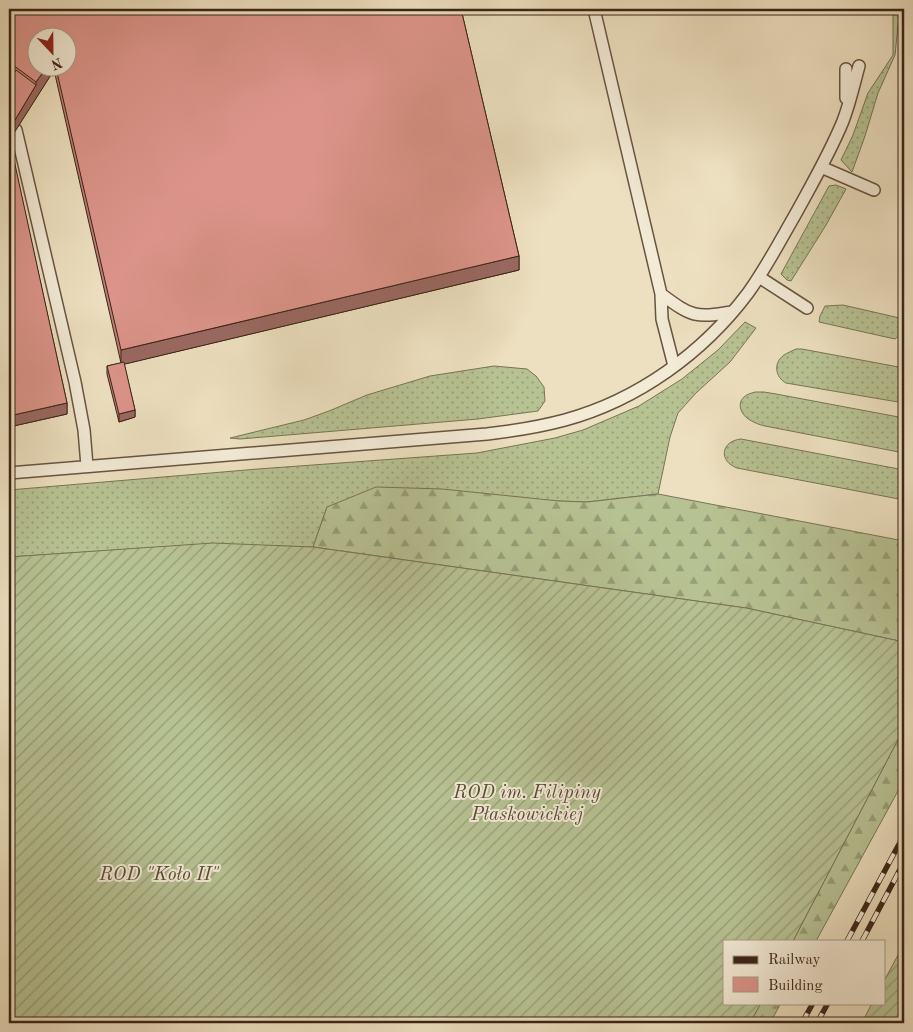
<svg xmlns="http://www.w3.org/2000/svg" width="913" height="1032" font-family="'Old Standard TT',serif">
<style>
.grass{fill:url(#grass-dots);stroke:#797356}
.forest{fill:url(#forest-firs);stroke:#797356}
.garden{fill:url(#garden-furrows);stroke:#797356}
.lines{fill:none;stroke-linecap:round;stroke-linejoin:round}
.lane-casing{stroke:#685342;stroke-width:14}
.lane{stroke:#f3ebd6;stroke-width:11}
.rail-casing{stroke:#3b2418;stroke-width:5.5}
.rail{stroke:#f3ebd6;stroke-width:4;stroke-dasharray:11;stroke-linecap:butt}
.wall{fill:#bd7f77;stroke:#3b2418;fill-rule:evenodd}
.shaded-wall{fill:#9a6861;stroke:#3b2418}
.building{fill:#dc948a;stroke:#3b2418}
.labels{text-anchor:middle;stroke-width:4;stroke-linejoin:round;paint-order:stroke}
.park-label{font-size:19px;font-style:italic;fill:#5a4c37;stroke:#f3ebd6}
</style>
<defs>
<pattern id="grass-dots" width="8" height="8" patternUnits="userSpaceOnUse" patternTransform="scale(1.25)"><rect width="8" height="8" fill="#b7c293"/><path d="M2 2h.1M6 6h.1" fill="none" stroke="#969d77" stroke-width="1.8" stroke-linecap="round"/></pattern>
<pattern id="forest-firs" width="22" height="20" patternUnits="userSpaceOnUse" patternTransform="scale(1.25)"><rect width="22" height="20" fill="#b7c293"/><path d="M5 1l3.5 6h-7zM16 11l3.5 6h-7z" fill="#969d77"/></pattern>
<pattern id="garden-furrows" width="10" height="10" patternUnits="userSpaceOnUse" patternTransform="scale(1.25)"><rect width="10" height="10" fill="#b7c293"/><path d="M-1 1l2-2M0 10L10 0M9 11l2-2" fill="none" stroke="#969d77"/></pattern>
</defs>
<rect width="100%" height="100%" fill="#ede0c0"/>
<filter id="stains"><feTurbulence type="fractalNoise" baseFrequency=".004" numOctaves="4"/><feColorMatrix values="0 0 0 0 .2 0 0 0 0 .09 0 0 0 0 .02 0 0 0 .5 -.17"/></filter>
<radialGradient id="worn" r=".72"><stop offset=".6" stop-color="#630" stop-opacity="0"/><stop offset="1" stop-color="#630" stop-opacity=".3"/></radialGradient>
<!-- grass -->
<path class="grass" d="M 893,9 L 904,9 L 904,17 L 899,16 L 895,55 L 878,93 L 865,136 L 852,172 L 841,160 L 853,135 L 868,93 L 893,55 Z
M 836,185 L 846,189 L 826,225 L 791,281 L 787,280 L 781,274 L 829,186 Z
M 843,305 L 904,319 L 904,332 L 895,339 L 819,322 L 820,316 L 825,306 Z
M 745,322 L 756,328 L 730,362 L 696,393 L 678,413 L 670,437 L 658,494 L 587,502 L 559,501 L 327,507 L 313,547 L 208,544 L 9,557 L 9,490 L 258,469 L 477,453 L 555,438 L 583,430 L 639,406 L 682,379 L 718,350 Z
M 796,349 L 802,349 L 904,368 L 904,403 L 786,383 C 775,377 773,363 784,355 C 787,353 792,351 796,349 Z
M 494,366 L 527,369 L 536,376 L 544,387 L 545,401 L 538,411 L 478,419 L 240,439 L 230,438 L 304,420 L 329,411 L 367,395 L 430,376 Z
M 755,392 L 764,392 L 776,394 L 904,418 L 904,453 L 765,426 C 760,425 755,423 750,420 C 742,416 736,404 744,397 C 747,394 752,393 755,392 Z
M 741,439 L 904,470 L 904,500 L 737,468 C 718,461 721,441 741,439 Z"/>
<!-- forest -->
<path class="forest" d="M 376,487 L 442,489 L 559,501 L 587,502 L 658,494 L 904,541 L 904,642 L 746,608 L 313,547 L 327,507 Z
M 904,728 L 904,780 L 816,941 L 793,941 Z
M 761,1003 L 781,1003 L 770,1023 L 750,1023 Z"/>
<!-- garden -->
<path class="garden" d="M 213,543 L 313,547 L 746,608 L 904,642 L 904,728 L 793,941 L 724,941 L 724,1003 L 761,1003 L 750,1023 L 9,1023 L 9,557 Z
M 904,944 L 904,1023 L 862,1023 L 872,1003 L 884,1003 L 884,981 Z"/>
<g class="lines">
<defs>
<path id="lane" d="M 594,9 L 661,294 L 662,319 L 674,366
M 846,69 L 846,98
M 16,130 L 75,382 L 84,430 L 87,466
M 821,167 L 874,190
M 759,277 L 807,308
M 661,294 C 692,317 695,318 732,312
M 9,473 L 487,434 C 513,431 539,427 565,420 C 638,400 703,353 748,293 C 766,268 780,241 795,215 C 812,184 830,153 843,121 C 850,103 854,84 859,66"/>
</defs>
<!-- lane casing -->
<use href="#lane" class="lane-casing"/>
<!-- lane -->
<use href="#lane" class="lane"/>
<defs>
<path id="rail" d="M 847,941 L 904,835
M 862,941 L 904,862
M 802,1023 L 813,1003
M 817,1023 L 828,1003"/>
</defs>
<!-- rail casing -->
<use href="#rail" class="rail-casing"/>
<!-- rail -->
<use href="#rail" class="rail"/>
</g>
<!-- wall -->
<path class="wall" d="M 9,9 L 461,9 L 519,256 L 519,270 L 124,364 L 135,410 L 135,417 L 119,422 L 107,374 L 107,366 L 121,363 L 54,70 L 9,140 L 67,403 L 67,414 L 9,427 L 9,82 L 11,78 L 9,76 ZM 38,38 L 68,38 L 68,68 L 38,68 Z"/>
<!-- shaded-wall -->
<path class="shaded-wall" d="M 46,68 L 54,68 L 54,70 L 9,141 L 9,130 L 36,85 L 36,82 Z
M 519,256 L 519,270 L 121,365 L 121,350 Z
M 67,403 L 67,414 L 9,427 L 9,416 Z
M 135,410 L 135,417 L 119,422 L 119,414 Z"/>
<!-- building -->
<path class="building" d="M 9,9 L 461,9 L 519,256 L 121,350 L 56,68 L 68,68 L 68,38 L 38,38 L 38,68 L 46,68 L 36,82 L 9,62 Z
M 16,70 L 36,85 L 9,130 L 9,82 Z
M 9,137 L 67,403 L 9,416 Z
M 124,362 L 135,410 L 119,414 L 107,366 Z"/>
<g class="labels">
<!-- park labels -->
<g class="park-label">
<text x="527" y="798">ROD im. Filipiny<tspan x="527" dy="22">Płaskowickiej</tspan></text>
<text x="159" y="880">ROD "Koło II"</text>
</g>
</g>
<!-- margin -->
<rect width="913" height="1032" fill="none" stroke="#ede0c0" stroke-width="30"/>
<rect x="10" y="10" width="893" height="1012" fill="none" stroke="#3b2418" stroke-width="2.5"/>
<rect x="15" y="15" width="883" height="1002" fill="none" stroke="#3b2418"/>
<!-- legend -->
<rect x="723" y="940" width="162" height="65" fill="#f3ebd6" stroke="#a99b8a"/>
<rect x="733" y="956" width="25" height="8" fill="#3b2418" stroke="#a99b8a"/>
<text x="768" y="964" font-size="15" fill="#3b2418">Railway</text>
<rect x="733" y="977" width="25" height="15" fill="#dc948a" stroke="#a99b8a"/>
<text x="768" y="990" font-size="15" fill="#3b2418">Building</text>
<!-- north arrow -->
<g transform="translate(52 52) rotate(158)"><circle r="24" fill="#f3ebd6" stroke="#a99b8a"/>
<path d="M0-4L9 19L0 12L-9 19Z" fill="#8f2418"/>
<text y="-8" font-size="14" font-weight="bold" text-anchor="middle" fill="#3b2418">N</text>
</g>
<rect width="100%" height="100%" filter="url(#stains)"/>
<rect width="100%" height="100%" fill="url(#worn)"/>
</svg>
